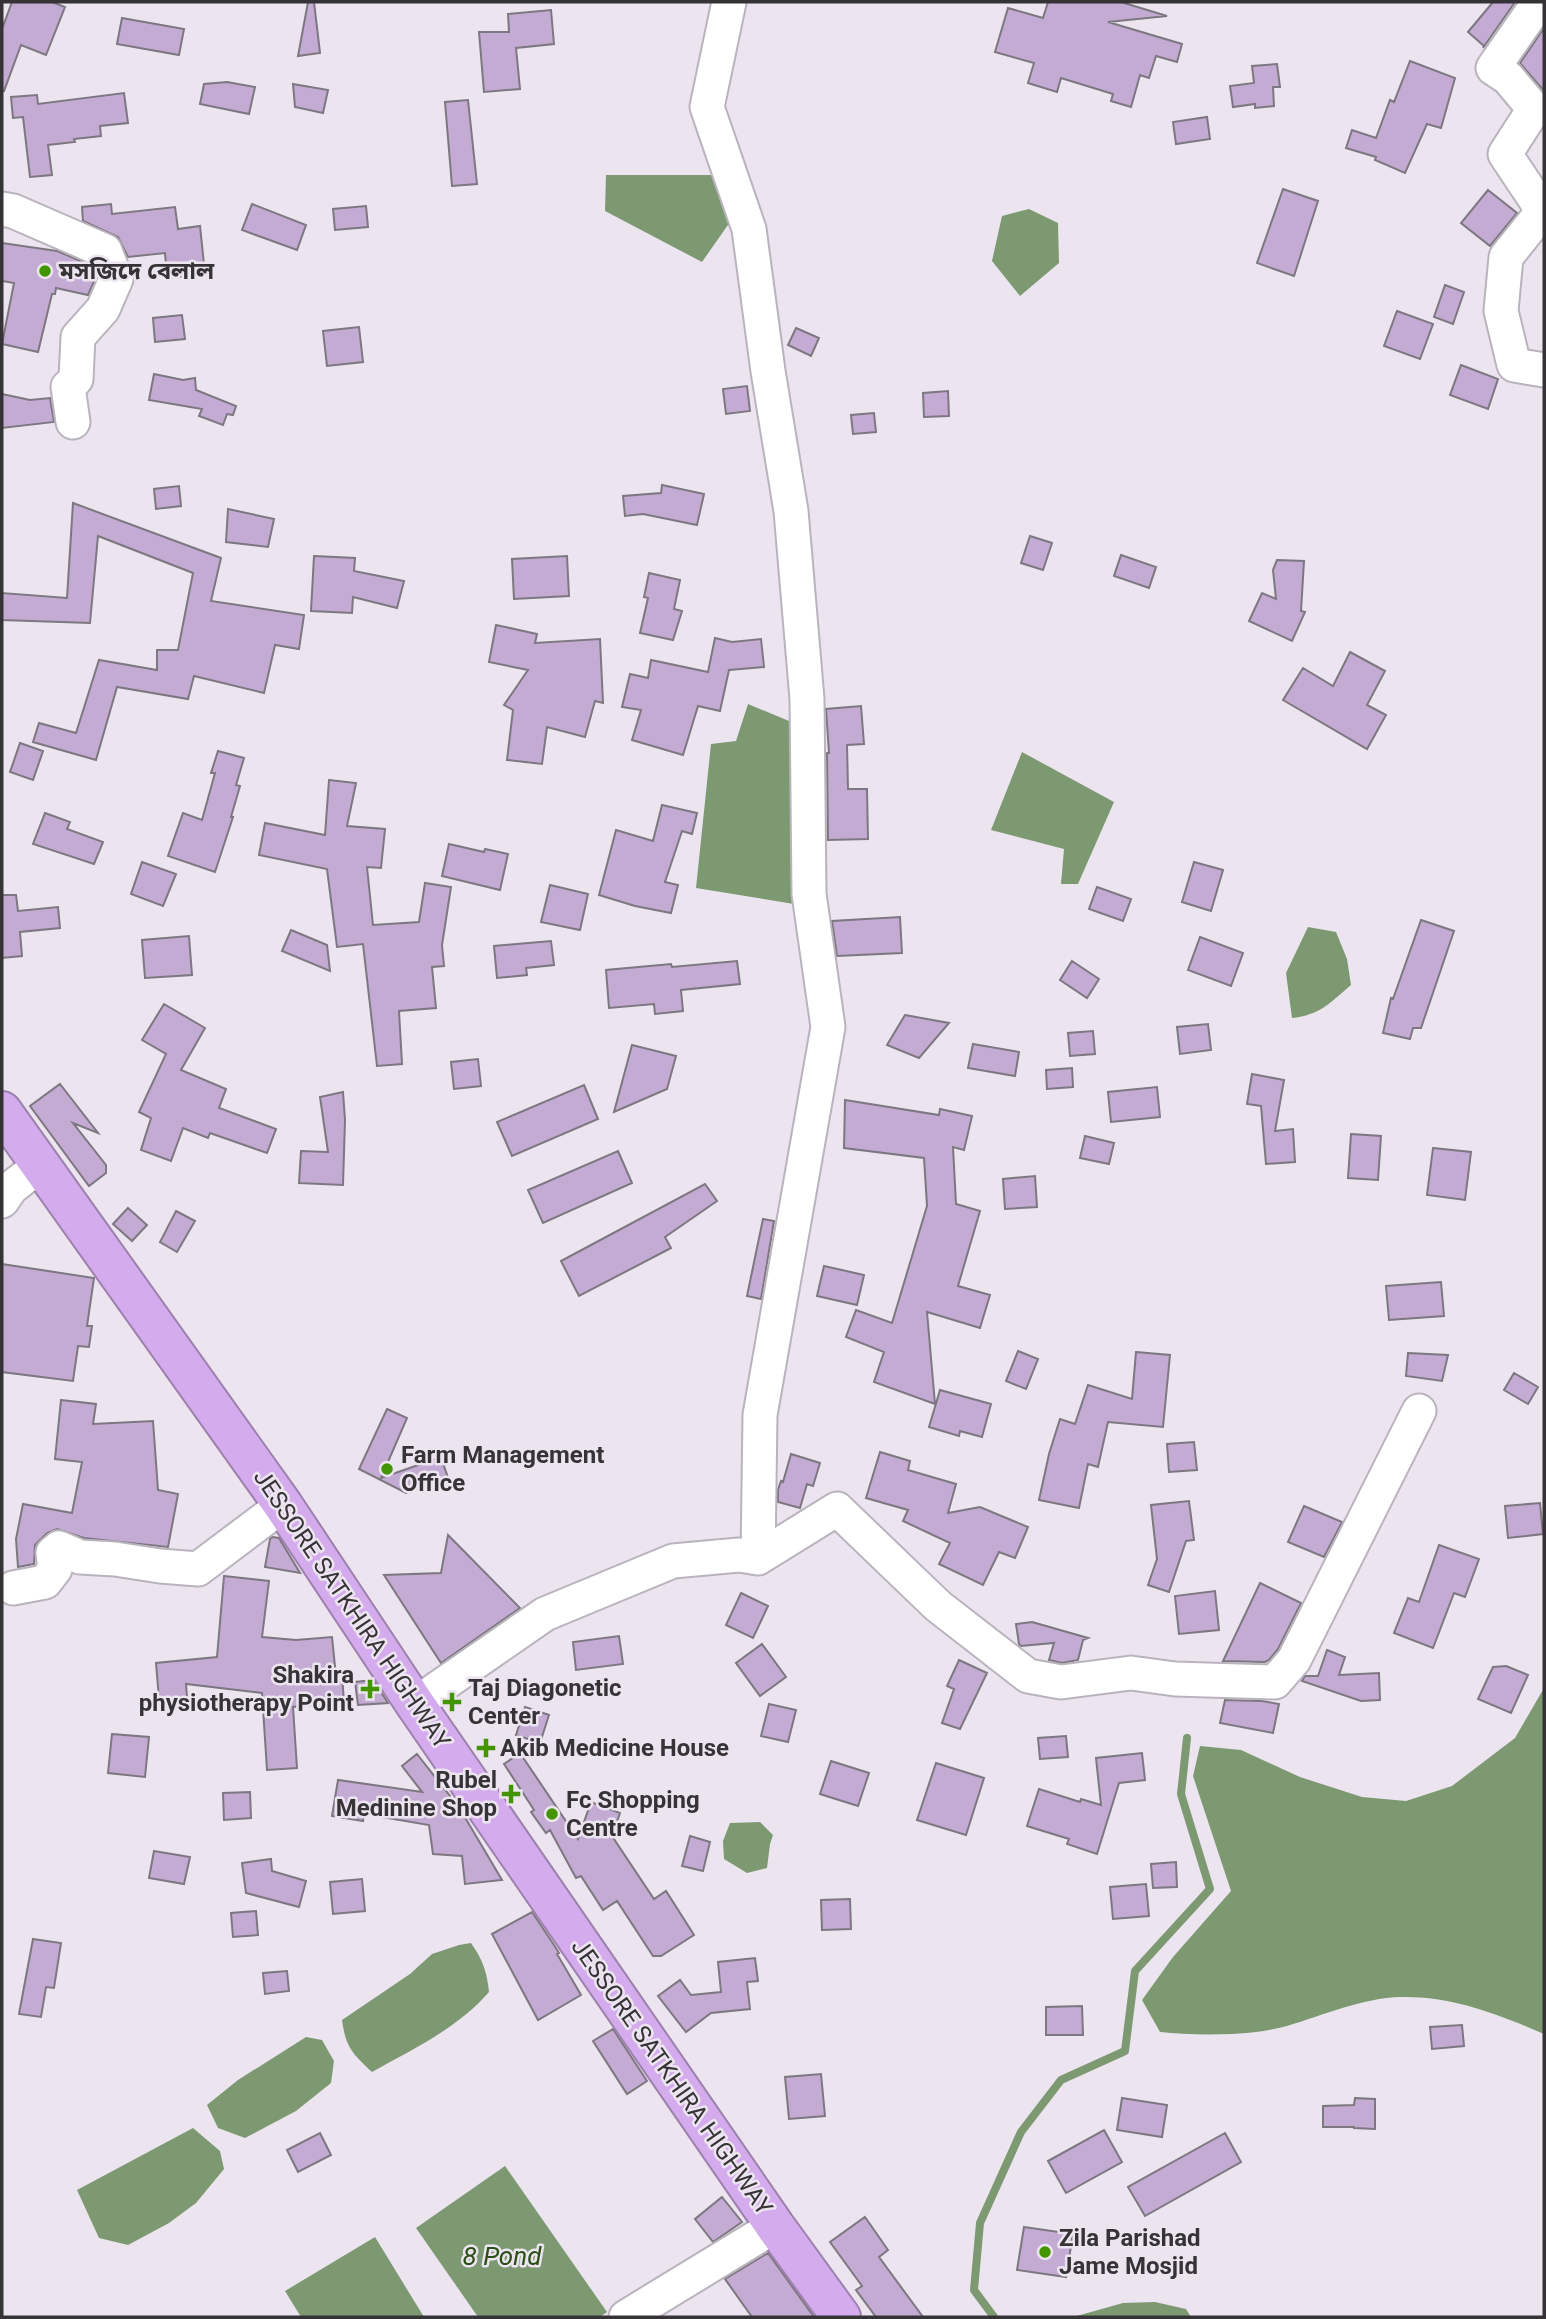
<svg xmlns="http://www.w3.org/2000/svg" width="1546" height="2319" font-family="Roboto,'Noto Sans Bengali',sans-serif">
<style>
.water{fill:#7d9972}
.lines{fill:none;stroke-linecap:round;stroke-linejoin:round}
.stream{stroke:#7d9972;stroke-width:8}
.building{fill:#c4abd4;stroke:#7d7780;stroke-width:2}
.minor-casing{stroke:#b9b3bd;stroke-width:37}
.highway-casing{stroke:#9d81ad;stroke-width:42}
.minor{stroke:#fff;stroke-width:33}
.highway{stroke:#d4abec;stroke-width:38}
.poi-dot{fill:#439500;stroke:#ece5f0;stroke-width:2.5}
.labels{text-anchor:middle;stroke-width:5;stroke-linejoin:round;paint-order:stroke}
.poi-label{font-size:24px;font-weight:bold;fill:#363337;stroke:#ece5f0;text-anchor:start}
.street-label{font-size:24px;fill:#363337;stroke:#ece5f0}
.water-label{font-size:26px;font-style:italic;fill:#294e16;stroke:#ece5f0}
</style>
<rect width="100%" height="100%" fill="#ece5f0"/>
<!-- water -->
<path class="water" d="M 606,175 L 722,175 L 730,222 L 702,262 L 605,211 Z
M 1029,209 L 1058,223 L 1059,263 L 1020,296 L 992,261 L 1002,216 Z
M 748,704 L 801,726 L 800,905 L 696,888 L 711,744 L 736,741 Z
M 1022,752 L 1114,802 L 1078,884 L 1061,884 L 1064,849 L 991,830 Z
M 1308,927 L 1336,932 L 1347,959 L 1351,985 C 1330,1003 1320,1015 1292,1018 L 1286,973 Z
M 1544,1688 L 1544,2034 C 1498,2014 1452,1996 1401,1997 C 1362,1998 1324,2015 1287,2026 C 1251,2036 1197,2036 1160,2032 L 1142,2000 L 1173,1957 L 1231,1891 L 1193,1776 L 1200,1746 L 1241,1750 L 1300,1777 L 1362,1797 L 1406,1801 L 1452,1786 L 1515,1738 Z
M 760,1822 L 773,1835 L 770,1844 L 767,1868 L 747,1873 L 724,1859 L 723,1841 L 730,1823 Z
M 471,1943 C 483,1960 487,1972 489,1992 C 458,2028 413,2049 372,2072 C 352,2053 346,2048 342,2020 L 410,1974 L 432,1954 L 459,1945 Z
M 306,2037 L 322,2040 L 334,2061 L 331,2083 L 296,2111 L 245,2138 L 218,2128 L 207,2105 L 238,2080 Z
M 193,2128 L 220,2151 L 224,2169 L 196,2203 L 169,2223 L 128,2245 L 99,2238 L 77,2190 Z
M 505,2166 L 607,2312 L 600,2317 L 478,2317 L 416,2228 Z
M 375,2237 L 424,2317 L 301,2317 L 285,2291 Z
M 1155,2302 L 1186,2309 L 1191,2317 L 1073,2317 L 1123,2303 Z"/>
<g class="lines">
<!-- stream -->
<path class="stream" d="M 994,2317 L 974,2290 L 980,2223 L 1021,2132 L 1061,2080 L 1125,2051 L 1135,1971 L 1210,1889 L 1181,1794 L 1187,1738"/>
</g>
<!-- building -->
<path class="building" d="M 12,2 L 52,2 L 65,7 L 46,55 L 21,45 L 4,91 L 2,90 L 2,29 Z
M 308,2 L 314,2 L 320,53 L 298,56 Z
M 1048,2 L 1121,2 L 1167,16 L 1108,22 L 1182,44 L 1177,62 L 1156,56 L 1149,78 L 1140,75 L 1131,107 L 1111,101 L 1113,94 L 1061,78 L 1057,92 L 1028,83 L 1034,63 L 995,52 L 1008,8 L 1043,18 Z
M 1493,2 L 1515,2 L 1483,48 L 1484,46 L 1468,32 Z
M 551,10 L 554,44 L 516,48 L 520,89 L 484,92 L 479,32 L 509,32 L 508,14 Z
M 122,18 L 184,29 L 179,55 L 117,44 Z
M 1544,28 L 1544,91 L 1520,63 Z
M 1410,61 L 1455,78 L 1441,128 L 1427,124 L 1405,173 L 1375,160 L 1376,157 L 1346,148 L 1352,130 L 1376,138 L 1390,100 L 1394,102 Z
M 1277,64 L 1280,87 L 1273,87 L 1274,106 L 1255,108 L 1255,104 L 1233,107 L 1230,86 L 1254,83 L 1252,66 Z
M 227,82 L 255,87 L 249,114 L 200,104 L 204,84 Z
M 293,84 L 328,90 L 323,113 L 295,107 Z
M 124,93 L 128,123 L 100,126 L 101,136 L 74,139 L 75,142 L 48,145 L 52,175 L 30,177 L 23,117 L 13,118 L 11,97 L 37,95 L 38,104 Z
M 468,100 L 477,184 L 452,186 L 445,102 Z
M 1207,117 L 1210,139 L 1176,144 L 1173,122 Z
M 1283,189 L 1318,201 L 1294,276 L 1257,263 Z
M 1488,190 L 1517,213 L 1490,246 L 1461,223 Z
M 111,204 L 112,214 L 175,207 L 178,229 L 200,226 L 205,274 L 167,278 L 165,253 L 128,257 L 118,237 L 83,221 L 82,207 Z
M 252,204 L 306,225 L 297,250 L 242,230 Z
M 366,206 L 368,227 L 335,230 L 333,209 Z
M 2,243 L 57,251 L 90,265 L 95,279 L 88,295 L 56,288 L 55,294 L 52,294 L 38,352 L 2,344 L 14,283 L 2,281 Z
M 1445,285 L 1464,292 L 1453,324 L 1434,317 Z
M 1397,311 L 1433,324 L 1420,359 L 1384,346 Z
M 182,315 L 185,339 L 155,342 L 153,318 Z
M 359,327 L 363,362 L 327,366 L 323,331 Z
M 796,328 L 819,338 L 811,356 L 788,345 Z
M 1461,365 L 1498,379 L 1488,409 L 1450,395 Z
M 154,374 L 183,380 L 195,378 L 196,390 L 236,406 L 233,415 L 227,414 L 223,425 L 199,416 L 202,409 L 149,400 Z
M 747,386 L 750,411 L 726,414 L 723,389 Z
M 948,391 L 949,416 L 924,417 L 923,393 Z
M 2,394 L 30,400 L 50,398 L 54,422 L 2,428 Z
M 874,413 L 876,432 L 853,434 L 851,415 Z
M 662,485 L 704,494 L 697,525 L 643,514 L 625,516 L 623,496 L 661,493 Z
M 179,486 L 181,506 L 156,509 L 154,489 Z
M 73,503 L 221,558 L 211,601 L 304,615 L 299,649 L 275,645 L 264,693 L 194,676 L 188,699 L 117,687 L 96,760 L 33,742 L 39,723 L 76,733 L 99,660 L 157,670 L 157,650 L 178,650 L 193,573 L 98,536 L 90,623 L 2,620 L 2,593 L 67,598 Z
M 228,509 L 274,519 L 268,547 L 226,542 Z
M 1030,536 L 1052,543 L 1043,570 L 1021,563 Z
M 1121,555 L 1156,567 L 1149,588 L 1114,576 Z
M 314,556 L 355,558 L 354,571 L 404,581 L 397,608 L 353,597 L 352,613 L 311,611 Z
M 567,556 L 569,596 L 514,599 L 512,559 Z
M 1277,560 L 1304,561 L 1301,611 L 1305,612 L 1292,641 L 1249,621 L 1262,593 L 1276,599 L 1273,570 Z
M 649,573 L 680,580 L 674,609 L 682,611 L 673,640 L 640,633 L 648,598 L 644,597 Z
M 496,625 L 537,634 L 535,643 L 600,639 L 603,703 L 595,701 L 585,737 L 547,727 L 542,764 L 507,760 L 513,710 L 504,705 L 528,670 L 489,662 Z
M 715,638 L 732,642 L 761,639 L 764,667 L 729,670 L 720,711 L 698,706 L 683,755 L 632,740 L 641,710 L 622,707 L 630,674 L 648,678 L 651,660 L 708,672 Z
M 1350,652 L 1385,671 L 1367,705 L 1386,715 L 1367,749 L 1283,700 L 1303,668 L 1333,686 Z
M 861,706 L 864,744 L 847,745 L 848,789 L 867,789 L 868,839 L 828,840 L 827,753 L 829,753 L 826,709 Z
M 20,743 L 43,751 L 33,780 L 10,772 Z
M 218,751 L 244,758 L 236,785 L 240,786 L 231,817 L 233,817 L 215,872 L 168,856 L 183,813 L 202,820 L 215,773 L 211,773 Z
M 329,780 L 356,783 L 347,826 L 385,829 L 381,868 L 367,867 L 373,925 L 419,922 L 425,883 L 451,887 L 442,945 L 444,966 L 432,967 L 436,1008 L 399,1011 L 402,1064 L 377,1066 L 363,944 L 337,947 L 327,869 L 259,855 L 265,823 L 325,835 Z
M 662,805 L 697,813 L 692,834 L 682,831 L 665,882 L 678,885 L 671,913 L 635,906 L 599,895 L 616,830 L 653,841 Z
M 45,813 L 70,822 L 67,829 L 103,842 L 94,864 L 33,844 Z
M 449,844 L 484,852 L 485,849 L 508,854 L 500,890 L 442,876 Z
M 142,862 L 176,874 L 163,906 L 131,894 Z
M 1194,862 L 1223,870 L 1211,911 L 1182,902 Z
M 550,885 L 588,894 L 580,930 L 541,922 Z
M 1097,887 L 1131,899 L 1123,921 L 1089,909 Z
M 2,895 L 16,895 L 18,911 L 58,907 L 60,928 L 20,932 L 22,956 L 2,958 Z
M 900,917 L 902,953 L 837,956 L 832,921 Z
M 1421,920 L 1454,931 L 1421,1028 L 1413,1028 L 1410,1039 L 1383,1033 L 1391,998 L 1393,999 Z
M 291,930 L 327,945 L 330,971 L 282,951 Z
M 189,936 L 192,975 L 145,978 L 142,940 Z
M 1200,937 L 1243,953 L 1231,986 L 1188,970 Z
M 551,941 L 554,965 L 526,968 L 527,975 L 497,978 L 494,946 Z
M 737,961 L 740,984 L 681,990 L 683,1011 L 655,1014 L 654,1004 L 609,1008 L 606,970 L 671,964 L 672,967 Z
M 1072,961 L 1099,979 L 1087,998 L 1060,980 Z
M 164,1004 L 205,1028 L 181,1070 L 226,1089 L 219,1108 L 276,1129 L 267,1153 L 210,1133 L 208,1138 L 183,1128 L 171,1161 L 141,1150 L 151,1118 L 139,1112 L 166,1054 L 142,1040 Z
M 905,1015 L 949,1023 L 919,1058 L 887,1045 Z
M 1208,1024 L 1211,1050 L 1180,1054 L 1177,1027 Z
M 1093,1031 L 1095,1054 L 1070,1056 L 1068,1033 Z
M 973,1044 L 1019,1052 L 1015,1076 L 968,1068 Z
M 632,1045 L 676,1056 L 667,1089 L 614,1112 Z
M 478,1059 L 481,1086 L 454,1089 L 451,1062 Z
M 1072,1068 L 1073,1087 L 1047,1089 L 1046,1070 Z
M 1252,1074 L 1284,1080 L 1275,1131 L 1293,1129 L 1295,1162 L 1266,1164 L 1261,1106 L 1247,1104 Z
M 60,1084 L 98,1133 L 73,1123 L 106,1165 L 106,1173 L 89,1186 L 30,1106 Z
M 584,1085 L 598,1119 L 512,1156 L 497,1122 Z
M 1157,1087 L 1160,1117 L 1111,1122 L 1108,1092 Z
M 343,1092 L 345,1120 L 343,1185 L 299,1183 L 301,1151 L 328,1152 L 320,1097 Z
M 845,1100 L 939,1115 L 940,1109 L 972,1116 L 964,1150 L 953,1147 L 956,1204 L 980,1211 L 958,1286 L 990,1295 L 980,1328 L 927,1312 L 935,1404 L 874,1382 L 884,1352 L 846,1337 L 856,1310 L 892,1323 L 927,1206 L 924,1158 L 844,1148 Z
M 1351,1134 L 1381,1136 L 1378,1180 L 1348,1178 Z
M 1085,1136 L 1114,1143 L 1109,1164 L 1080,1158 Z
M 1433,1148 L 1471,1152 L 1465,1200 L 1427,1195 Z
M 618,1151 L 632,1183 L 543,1223 L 528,1190 Z
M 1035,1176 L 1037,1207 L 1005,1209 L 1003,1179 Z
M 705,1184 L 717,1201 L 665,1237 L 671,1248 L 579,1296 L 561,1261 Z
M 128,1208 L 147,1225 L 132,1241 L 113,1224 Z
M 176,1211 L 195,1221 L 177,1252 L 160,1242 Z
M 763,1219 L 774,1221 L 761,1299 L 747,1296 Z
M 2,1264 L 94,1278 L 87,1326 L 92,1326 L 89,1347 L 78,1346 L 73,1381 L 2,1372 Z
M 824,1266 L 864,1275 L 857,1305 L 817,1296 Z
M 1441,1282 L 1444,1316 L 1389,1320 L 1386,1286 Z
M 1018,1351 L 1038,1359 L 1026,1389 L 1006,1381 Z
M 1136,1352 L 1170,1355 L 1163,1427 L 1108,1422 L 1098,1467 L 1088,1464 L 1079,1508 L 1039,1500 L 1049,1454 L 1060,1419 L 1075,1424 L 1088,1385 L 1132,1399 Z
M 1408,1353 L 1448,1355 L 1442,1381 L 1406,1376 Z
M 1514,1373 L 1538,1387 L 1528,1404 L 1504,1390 Z
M 940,1390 L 991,1404 L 982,1437 L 960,1431 L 959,1436 L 929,1427 Z
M 61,1400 L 96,1404 L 93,1424 L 153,1421 L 158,1490 L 178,1494 L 168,1547 L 84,1538 L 57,1529 L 47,1533 L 35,1545 L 34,1564 L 18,1567 L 16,1539 L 23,1504 L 72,1513 L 82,1462 L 55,1459 Z
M 387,1409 L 407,1418 L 381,1478 L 441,1457 L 448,1478 L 406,1493 L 359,1469 Z
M 1194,1442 L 1197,1470 L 1169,1472 L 1167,1444 Z
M 880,1452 L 910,1461 L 908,1470 L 956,1484 L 948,1513 L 980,1507 L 1028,1527 L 1015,1558 L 999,1552 L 983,1585 L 939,1564 L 950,1543 L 903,1521 L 908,1510 L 866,1498 Z
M 791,1454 L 820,1463 L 813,1486 L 807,1484 L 800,1508 L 778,1502 L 778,1490 L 781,1481 L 783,1482 Z
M 1189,1501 L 1194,1540 L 1186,1541 L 1169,1592 L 1148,1585 L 1157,1559 L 1151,1505 Z
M 1540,1503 L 1543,1534 L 1508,1538 L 1505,1506 Z
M 1304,1506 L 1342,1522 L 1324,1557 L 1288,1542 Z
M 448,1535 L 520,1608 L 441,1663 L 384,1575 L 441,1573 Z
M 272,1537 L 279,1538 L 300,1573 L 265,1567 L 270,1539 Z
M 1439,1545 L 1479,1559 L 1465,1597 L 1454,1593 L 1433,1648 L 1394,1633 L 1408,1598 L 1419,1602 Z
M 224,1576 L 269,1581 L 262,1637 L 296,1640 L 332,1637 L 336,1676 L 342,1675 L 344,1702 L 293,1707 L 297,1768 L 267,1770 L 262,1693 L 186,1684 L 187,1697 L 159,1699 L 156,1663 L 217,1657 Z
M 1260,1583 L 1301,1603 L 1278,1649 L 1269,1660 L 1265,1662 L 1223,1661 Z
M 1215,1591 L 1219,1630 L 1179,1634 L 1175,1596 Z
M 741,1593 L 768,1606 L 753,1638 L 726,1625 Z
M 1032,1622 L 1088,1638 L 1083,1640 L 1078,1660 L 1062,1663 L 1049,1660 L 1054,1643 L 1021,1646 L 1019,1644 L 1016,1624 Z
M 619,1636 L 623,1664 L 576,1670 L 573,1642 Z
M 762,1644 L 786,1677 L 760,1696 L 736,1663 Z
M 1327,1650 L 1345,1657 L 1339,1675 L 1379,1673 L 1380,1700 L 1361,1701 L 1302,1681 L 1305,1676 L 1318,1676 Z
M 959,1660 L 987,1673 L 960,1729 L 942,1723 L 954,1689 L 947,1686 Z
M 1506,1666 L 1528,1675 L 1511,1713 L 1478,1699 L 1493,1667 Z
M 373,1680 L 388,1703 L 358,1705 L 355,1682 Z
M 1225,1700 L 1262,1701 L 1279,1704 L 1273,1733 L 1220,1723 Z
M 769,1704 L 796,1710 L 788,1742 L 761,1736 Z
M 525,1707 L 549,1715 L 540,1743 L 516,1735 Z
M 112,1734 L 149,1737 L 145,1777 L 108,1773 Z
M 1066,1736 L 1068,1757 L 1040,1759 L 1038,1738 Z
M 520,1753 L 578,1839 L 591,1802 L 620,1813 L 612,1836 L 654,1899 L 666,1891 L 694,1935 L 661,1956 L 653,1956 L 617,1901 L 603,1910 L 581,1876 L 576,1878 L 550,1830 L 546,1833 L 531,1812 L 534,1810 L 504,1764 Z
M 1142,1753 L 1145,1780 L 1119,1783 L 1097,1854 L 1067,1844 L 1069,1839 L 1027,1826 L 1039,1789 L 1080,1802 L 1081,1799 L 1101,1805 L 1096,1758 Z
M 417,1754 L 450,1796 L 452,1815 L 463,1814 L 502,1880 L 465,1884 L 462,1856 L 433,1854 L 429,1825 L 364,1814 L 363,1821 L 332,1816 L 338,1780 L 422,1792 L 402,1766 Z
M 831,1761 L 869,1773 L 858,1806 L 820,1794 Z
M 936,1763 L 984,1778 L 966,1835 L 917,1820 Z
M 250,1792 L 251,1818 L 224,1820 L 223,1793 Z
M 690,1836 L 710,1842 L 703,1871 L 682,1866 Z
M 154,1851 L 190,1857 L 184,1884 L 149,1878 Z
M 271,1859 L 272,1871 L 306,1881 L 299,1907 L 246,1893 L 242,1863 Z
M 1176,1862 L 1177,1887 L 1153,1888 L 1151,1864 Z
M 362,1879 L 365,1911 L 333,1914 L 330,1882 Z
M 1146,1884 L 1149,1916 L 1113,1919 L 1110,1887 Z
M 850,1899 L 851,1929 L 822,1930 L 821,1900 Z
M 256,1911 L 258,1935 L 233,1937 L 231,1913 Z
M 532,1912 L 554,1945 L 559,1953 L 557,1954 L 581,1995 L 538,2020 L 492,1934 Z
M 33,1939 L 61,1943 L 54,1988 L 46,1987 L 41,2017 L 19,2014 Z
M 755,1958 L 758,1981 L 747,1982 L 750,2009 L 711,2013 L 686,2032 L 658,1996 L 680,1980 L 691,1995 L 721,1992 L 718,1962 Z
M 287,1971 L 289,1991 L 265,1994 L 263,1973 Z
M 1082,2006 L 1083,2035 L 1046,2035 L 1046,2007 Z
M 1462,2025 L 1464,2046 L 1432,2049 L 1430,2027 Z
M 613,2029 L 647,2081 L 627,2094 L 593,2041 Z
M 821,2074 L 825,2116 L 789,2119 L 785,2077 Z
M 1122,2098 L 1167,2105 L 1162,2137 L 1117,2130 Z
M 1355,2098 L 1375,2099 L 1375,2129 L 1354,2128 L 1354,2127 L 1323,2127 L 1323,2106 L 1354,2105 Z
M 1104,2130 L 1122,2162 L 1066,2193 L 1048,2161 Z
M 320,2133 L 331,2155 L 298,2172 L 287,2150 Z
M 1225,2133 L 1241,2162 L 1145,2216 L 1128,2187 Z
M 722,2197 L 742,2222 L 713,2242 L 695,2219 Z
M 865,2217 L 888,2250 L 879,2257 L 923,2317 L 876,2317 L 856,2290 L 862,2286 L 830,2242 Z
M 1024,2227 L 1073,2234 L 1066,2277 L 1017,2270 Z
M 768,2253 L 814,2317 L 752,2317 L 725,2279 Z"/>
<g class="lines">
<defs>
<path id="minor" d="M 729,2 L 707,107 L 749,229 L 768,371 L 791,511 L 807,699 L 809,894 L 828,1027 L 760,1415 L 758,1558
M 1539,2 L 1493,68 L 1508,78 L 1534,109 L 1505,154 L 1543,211 L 1506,257 L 1501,311 L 1514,365 L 1544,370
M 2,209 L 13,211 L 105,251 L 116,279 L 103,309 L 78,337 L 76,379 L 68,387 L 73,422
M 2,1201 L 11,1188 L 39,1166
M 13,1588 L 45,1582 L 55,1569 L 53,1553 L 59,1548 L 80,1557 L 115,1559 L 160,1566 L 198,1569 L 283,1505
M 415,1704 L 545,1614 L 673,1561 L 739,1555 L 758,1558 L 837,1509 L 938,1606 L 1028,1676 L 1061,1682 L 1131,1673 L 1175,1679 L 1275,1682 L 1294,1660 L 1419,1411
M 626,2317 L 775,2226"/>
<path id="highway" d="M 2,1111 L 283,1505 L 415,1704 L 775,2226 L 841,2317"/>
</defs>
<!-- minor casing -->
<use href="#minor" class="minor-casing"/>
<!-- highway casing -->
<use href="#highway" class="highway-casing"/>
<!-- minor -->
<use href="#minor" class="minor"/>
<!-- highway -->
<use href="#highway" class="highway"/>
</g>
<!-- markers -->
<g class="poi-dot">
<circle cx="45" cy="271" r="7"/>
<circle cx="387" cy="1469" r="7"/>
<path d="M366.5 1678.5h7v7h7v7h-7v7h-7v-7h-7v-7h7z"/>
<path d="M448.5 1691.5h7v7h7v7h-7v7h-7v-7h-7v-7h7z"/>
<path d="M482.5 1737.5h7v7h7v7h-7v7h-7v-7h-7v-7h7z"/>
<path d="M507.5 1783.5h7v7h7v7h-7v7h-7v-7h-7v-7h7z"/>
<circle cx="552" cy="1814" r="7"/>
<circle cx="1045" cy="2252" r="7"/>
</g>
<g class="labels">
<!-- poi labels -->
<g class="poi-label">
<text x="59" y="279">মসজিদে বেলাল</text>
<text x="401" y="1463">Farm Management<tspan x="401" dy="28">Office</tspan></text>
<text x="354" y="1683" text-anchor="end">Shakira<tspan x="354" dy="28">physiotherapy Point</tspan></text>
<text x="468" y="1696">Taj Diagonetic<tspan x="468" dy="28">Center</tspan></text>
<text x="500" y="1756">Akib Medicine House</text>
<text x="497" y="1788" text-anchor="end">Rubel<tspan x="497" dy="28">Medinine Shop</tspan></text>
<text x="566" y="1808">Fc Shopping<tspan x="566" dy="28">Centre</tspan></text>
<text x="1059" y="2246">Zila Parishad<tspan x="1059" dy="28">Jame Mosjid</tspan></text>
</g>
<!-- street labels -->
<g class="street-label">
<text transform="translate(352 1609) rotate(56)" y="8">JESSORE SATKHIRA HIGHWAY</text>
<text transform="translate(672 2077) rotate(55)" y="8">JESSORE SATKHIRA HIGHWAY</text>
</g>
<!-- water labels -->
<g class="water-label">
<text x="502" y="2265">8 Pond</text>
</g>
</g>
<!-- border -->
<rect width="1546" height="2319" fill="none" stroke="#363337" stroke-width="7"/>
</svg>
